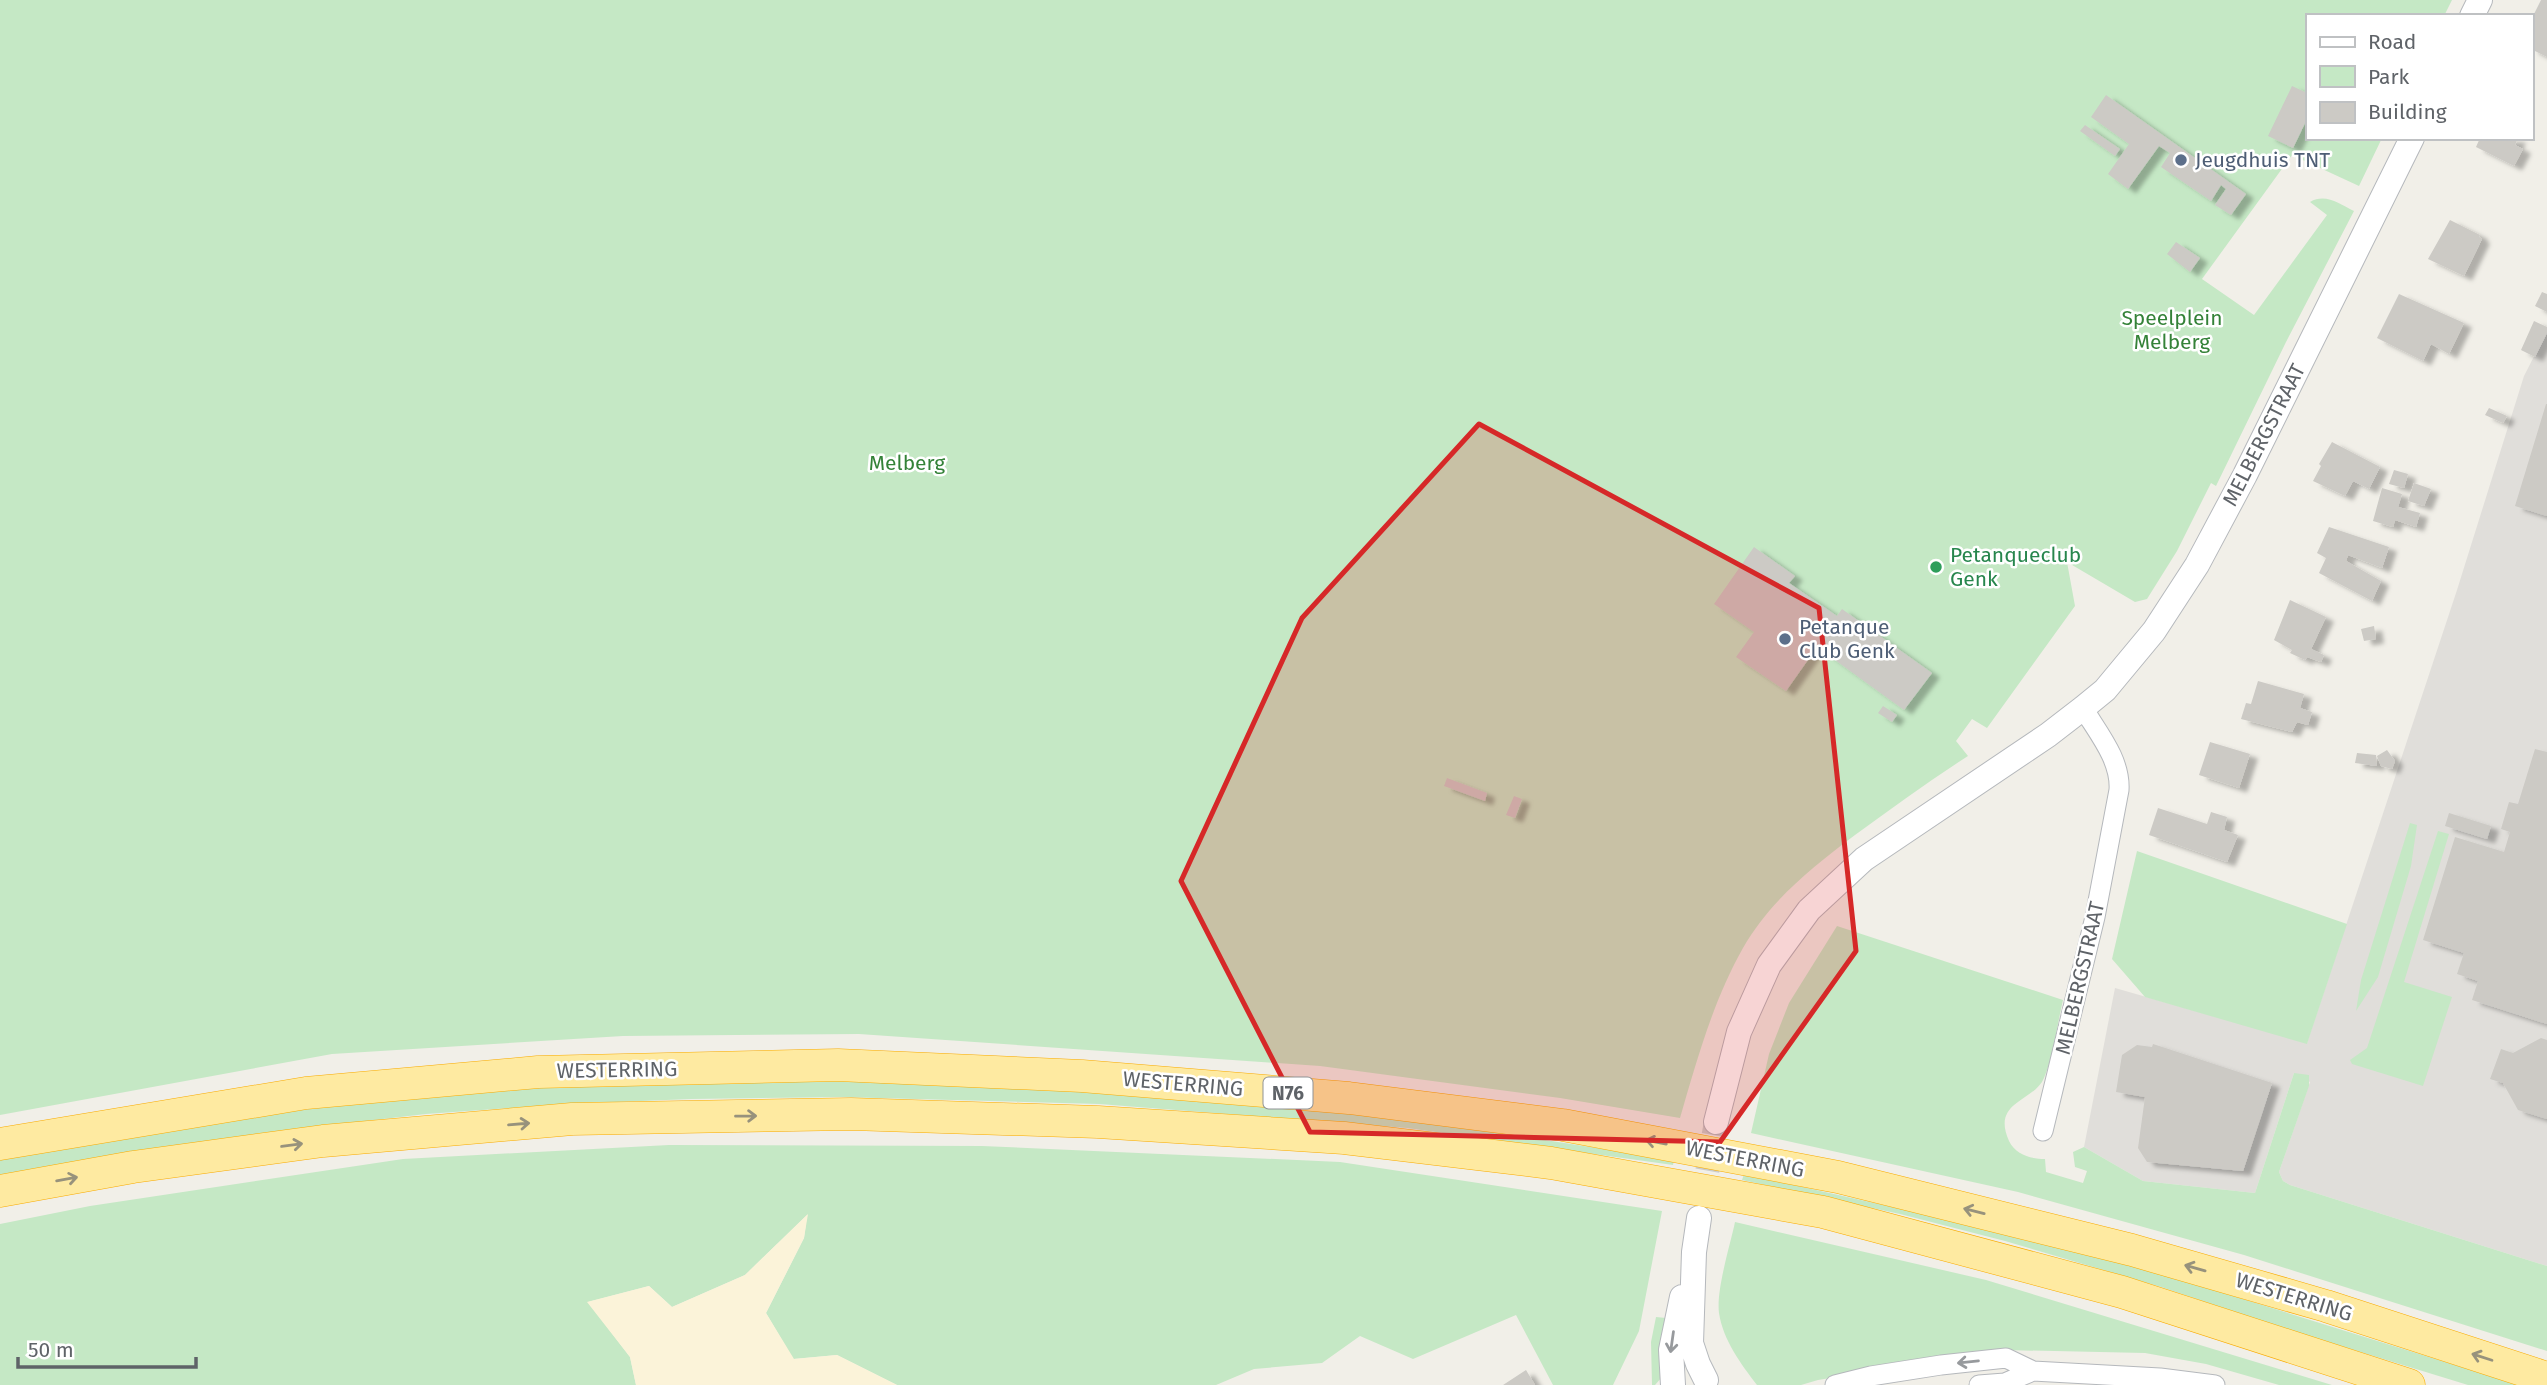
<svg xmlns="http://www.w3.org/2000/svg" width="2547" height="1385" font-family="'Fira Sans',sans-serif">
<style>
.industrial{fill:#e0deda}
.green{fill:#c5e8c5}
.sand{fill:#fbf3d9}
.building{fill:#cccac5;filter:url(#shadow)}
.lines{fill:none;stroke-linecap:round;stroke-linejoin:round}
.tertiary-tunnel{stroke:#ccccc8;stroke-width:24;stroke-dasharray:24 12;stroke-linecap:butt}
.minor-casing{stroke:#b5b8bc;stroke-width:21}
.tertiary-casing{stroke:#b5b8bc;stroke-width:26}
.trunk-casing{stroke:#f9ab00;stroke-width:33}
.minor{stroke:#fff;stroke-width:19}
.tertiary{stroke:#fff;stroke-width:24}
.trunk{stroke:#feeaa1;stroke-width:32}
.oneway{stroke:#97927c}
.oneway2{stroke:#979a9d}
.marked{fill:#d62828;fill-opacity:0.2;stroke:#d62828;stroke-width:5;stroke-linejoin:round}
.service-dot{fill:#5c6f8a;stroke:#fff;stroke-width:2.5}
.leisure-dot{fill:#2e9e5b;stroke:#fff;stroke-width:2.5}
.labels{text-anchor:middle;stroke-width:5;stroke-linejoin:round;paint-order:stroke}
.shield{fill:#fff;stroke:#8f9295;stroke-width:2}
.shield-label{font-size:19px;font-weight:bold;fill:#5f6368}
.service-label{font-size:21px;fill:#4e5e75;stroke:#fff;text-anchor:start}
.park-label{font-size:21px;fill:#348238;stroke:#fff}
.street-label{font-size:21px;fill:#5f6368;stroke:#fff}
.leisure-label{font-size:21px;fill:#27864d;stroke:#fff;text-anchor:start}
</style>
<defs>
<filter id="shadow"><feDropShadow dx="8" dy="4.5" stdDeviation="2" flood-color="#0004"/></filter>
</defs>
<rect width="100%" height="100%" fill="#f1efe8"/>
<!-- industrial -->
<path class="industrial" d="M 2547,331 L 2547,1266 L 2290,1185 L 2283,1181 L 2279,1172 L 2310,1082 L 2294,1073 L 2255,1193 L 2143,1181 L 2084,1147 L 2115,988 L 2307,1043 L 2457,590 L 2524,376 Z"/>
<!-- green -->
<path class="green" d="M 0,0 L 2452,0 L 2444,16 L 2307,16 L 2307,138 L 2382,138 L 2359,186 L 2292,155 L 2202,279 L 2254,315 L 2327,215 L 2310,202 C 2326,193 2339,204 2354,211 L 2286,342 L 2216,486 L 2211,483 L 2177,551 L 2147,599 L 2135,602 L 2067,562 L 2075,606 L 1987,728 L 1972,719 L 1956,741 L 1968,756 C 1929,781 1892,808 1855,835 C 1811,868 1770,901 1743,948 C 1713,1001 1697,1060 1680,1118 L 1560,1098 L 1320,1066 L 859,1034 L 623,1036 L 332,1054 L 0,1115 Z
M 2410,823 L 2417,825 L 2411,866 L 2378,977 L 2356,1011 L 2361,980 Z
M 2438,831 L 2449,834 L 2404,982 L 2452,997 L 2423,1086 L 2352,1064 L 2350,1060 L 2367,1048 Z
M 2137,851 L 2347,924 L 2307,1044 L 2145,997 L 2112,959 Z
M 1837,926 L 2063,1000 C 2057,1025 2054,1054 2044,1078 C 2034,1102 1991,1101 2009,1141 C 2016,1155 2031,1159 2045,1159 L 2046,1172 L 2083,1183 L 2087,1171 L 2075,1167 L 2073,1152 L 2084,1147 L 2143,1181 L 2255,1193 L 2294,1073 L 2309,1075 L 2309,1086 L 2279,1172 L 2283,1181 L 2290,1185 L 2547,1266 L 2547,1351 L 2244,1255 L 2018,1192 L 1751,1133 L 1769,1054 L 1789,1003 Z
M 844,1081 L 1091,1089 L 1415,1120 L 1674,1160 L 1673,1165 L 1407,1128 L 1099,1104 L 841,1097 L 691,1099 L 567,1104 L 426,1114 L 262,1133 L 136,1153 L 0,1179 L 0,1160 C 190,1122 385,1094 579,1086 C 667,1082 756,1082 844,1081 Z
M 669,1145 L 982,1146 L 1340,1162 L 1662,1211 L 1639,1331 L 1613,1385 L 1553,1385 L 1516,1315 L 1413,1359 L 1360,1336 L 1322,1363 L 1254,1369 L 1216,1385 L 897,1385 L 837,1355 L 793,1359 L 766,1313 L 804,1238 L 807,1215 L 745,1275 L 672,1307 L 649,1286 L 588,1302 L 630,1357 L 636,1385 L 0,1385 L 0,1224 L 90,1206 L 403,1159 Z
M 1744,1174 L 1977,1226 L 2150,1270 L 2519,1385 L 2468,1385 L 2289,1330 L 2161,1287 L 2005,1241 L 1900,1214 L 1742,1180 Z
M 1735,1222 L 1986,1280 L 2332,1385 L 2279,1385 L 2206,1364 L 2145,1353 L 2004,1350 L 1818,1380 L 1801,1385 L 1757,1385 C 1741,1364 1723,1340 1719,1313 C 1716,1290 1730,1246 1735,1222 Z
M 1656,1317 L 1666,1318 L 1662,1377 L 1655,1385 L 1652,1385 L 1651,1342 Z"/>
<!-- sand -->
<path class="sand" d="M 808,1214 L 804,1238 L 766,1313 L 794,1359 L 837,1355 L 897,1385 L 636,1385 L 630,1357 L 587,1302 L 649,1286 L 672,1307 L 745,1275 Z"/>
<!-- building -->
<path class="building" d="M 2541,0 L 2547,0 L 2547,57 L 2531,49 L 2531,20 Z
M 2292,86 L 2307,93 L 2307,119 L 2293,148 L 2268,136 Z
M 2106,95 L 2246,194 L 2231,215 L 2215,205 L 2226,189 L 2221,185 L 2211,201 L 2161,167 L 2170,153 L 2159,146 L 2128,189 L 2108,174 L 2129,144 L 2091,117 Z
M 2085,125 L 2120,149 L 2115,156 L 2080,131 Z
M 2480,138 L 2518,138 L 2515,145 L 2523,149 L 2514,166 L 2476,147 Z
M 2450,220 L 2480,235 L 2479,237 L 2482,239 L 2464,276 L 2428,259 Z
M 2176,242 L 2200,258 L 2190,272 L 2167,254 Z
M 2542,292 L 2547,294 L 2547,312 L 2535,306 Z
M 2399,294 L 2464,323 L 2449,354 L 2431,344 L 2423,361 L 2377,338 Z
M 2534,321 L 2547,327 L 2547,333 L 2535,357 L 2521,350 Z
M 2546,404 L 2547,404 L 2547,516 L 2515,506 Z
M 2489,408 L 2507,416 L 2503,423 L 2485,415 Z
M 2332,442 L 2380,467 L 2369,489 L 2353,481 L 2345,496 L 2313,481 L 2321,466 L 2319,464 Z
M 2394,470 L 2408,474 L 2404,488 L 2389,484 Z
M 2414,483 L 2431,489 L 2424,506 L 2408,501 Z
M 2382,488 L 2402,494 L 2398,507 L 2420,513 L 2416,527 L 2395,520 L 2393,527 L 2373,521 Z
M 2329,527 L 2389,547 L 2382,568 L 2348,555 L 2346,561 L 2381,581 L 2372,601 L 2319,573 L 2326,558 L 2317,553 Z
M 1754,547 L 1795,576 L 1789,583 L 1837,616 L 1842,609 L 1932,673 L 1904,710 L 1817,647 L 1786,691 L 1736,657 L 1754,632 L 1714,604 Z
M 2290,600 L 2326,617 L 2311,649 L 2324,655 L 2321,662 L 2307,657 L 2305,660 L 2290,653 L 2292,650 L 2274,640 Z
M 2374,626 L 2376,639 L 2364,641 L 2361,629 Z
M 2258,681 L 2304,694 L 2300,708 L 2312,712 L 2308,725 L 2297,722 L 2292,732 L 2241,719 L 2246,703 L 2251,704 Z
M 1883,706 L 1897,715 L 1892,722 L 1878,713 Z
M 2210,742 L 2250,754 L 2239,788 L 2199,775 Z
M 2535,749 L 2547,752 L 2547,1024 L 2472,1000 L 2478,981 L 2457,974 L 2464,953 L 2423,940 L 2455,837 L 2504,852 L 2510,832 L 2501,829 L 2509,802 L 2518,804 Z
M 2387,750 L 2395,761 L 2392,769 L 2381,766 L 2377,756 Z
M 2357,753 L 2376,755 L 2377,766 L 2355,763 Z
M 1447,778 L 1487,793 L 1485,801 L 1444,786 Z
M 1514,796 L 1522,799 L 1515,818 L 1506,815 Z
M 2158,808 L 2207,824 L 2211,812 L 2227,817 L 2224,830 L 2238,835 L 2227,862 L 2149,835 Z
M 2449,813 L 2491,826 L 2487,839 L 2445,826 Z
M 2541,1038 L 2547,1040 L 2547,1119 L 2518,1110 L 2503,1083 L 2490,1079 L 2501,1049 L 2513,1053 Z
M 2153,1044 L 2272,1083 L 2243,1171 L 2147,1162 L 2138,1148 L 2145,1097 L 2116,1092 L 2122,1055 L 2137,1045 L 2152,1047 Z
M 1526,1370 L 1535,1385 L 1503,1385 Z"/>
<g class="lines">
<!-- tertiary-tunnel -->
<path class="tertiary-tunnel" d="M 1701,1206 L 1716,1122"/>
<defs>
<path id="minor" d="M 2043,1131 L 2095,917 L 2119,790 C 2121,760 2098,733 2083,708
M 1835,1385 L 1871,1376 L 1941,1365 L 2006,1358 L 2033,1371 L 2160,1378 L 2215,1385
M 1979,1385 L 2005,1383 L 2033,1371"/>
<path id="tertiary" d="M 2472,16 L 2480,0
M 1716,1122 L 1739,1032 L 1769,965 L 1809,910 L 1864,859 L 2048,735 L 2083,708 L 2105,690 L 2154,631 L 2197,565 L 2245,475 L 2412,138
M 1699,1218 L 1694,1252 L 1691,1343 L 1698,1364 L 1706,1380
M 1673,1385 L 1671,1350 L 1682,1297"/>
<path id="trunk" d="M 0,1144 L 306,1093 L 538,1072 L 838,1065 L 1082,1076 L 1349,1098 L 1563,1125 L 1838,1177 L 2132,1250 L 2326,1306 L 2547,1378
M 0,1191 L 133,1167 L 323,1141 L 572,1119 L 851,1114 L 1098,1122 L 1344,1138 L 1551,1163 L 1823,1212 L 2122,1292 L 2409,1385"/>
</defs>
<!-- minor casing -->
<use href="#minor" class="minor-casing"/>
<!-- tertiary casing -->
<use href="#tertiary" class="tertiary-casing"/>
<!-- trunk casing -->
<use href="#trunk" class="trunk-casing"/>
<!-- minor -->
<use href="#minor" class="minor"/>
<!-- tertiary -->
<use href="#tertiary" class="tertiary"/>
<!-- trunk -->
<use href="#trunk" class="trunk"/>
</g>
<!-- one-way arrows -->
<defs><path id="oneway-shaft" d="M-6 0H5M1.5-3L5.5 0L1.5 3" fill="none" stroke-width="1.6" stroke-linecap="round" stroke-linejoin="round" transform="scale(1.75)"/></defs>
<g class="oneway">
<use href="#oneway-shaft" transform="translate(746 1116) rotate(-1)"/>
<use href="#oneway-shaft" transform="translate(519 1124) rotate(-5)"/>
<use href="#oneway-shaft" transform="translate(1656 1142) rotate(-169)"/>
<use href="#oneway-shaft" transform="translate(292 1145) rotate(-8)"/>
<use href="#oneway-shaft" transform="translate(67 1179) rotate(-10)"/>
<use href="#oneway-shaft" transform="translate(1974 1211) rotate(-166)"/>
<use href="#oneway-shaft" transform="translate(2195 1268) rotate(-164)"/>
<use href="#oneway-shaft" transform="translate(2482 1357) rotate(-162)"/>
</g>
<g class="oneway2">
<use href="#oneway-shaft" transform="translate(1672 1342) rotate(98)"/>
<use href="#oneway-shaft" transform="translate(1968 1362) rotate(174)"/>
</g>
<!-- marked area -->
<path class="marked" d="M 1479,424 L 1819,608 L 1856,951 L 1720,1142 L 1310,1132 L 1181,881 L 1302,618 Z"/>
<!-- markers -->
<g class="service-dot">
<circle cx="2181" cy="160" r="7"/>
<circle cx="1785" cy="639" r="7"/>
</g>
<circle class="leisure-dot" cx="1936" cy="567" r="7"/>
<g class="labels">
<!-- shield labels -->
<rect class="shield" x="1263.5" y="1077.5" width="49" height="31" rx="5"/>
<g class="shield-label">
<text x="1288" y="1100">N76</text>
</g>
<!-- service labels -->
<g class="service-label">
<text x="2195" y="167">Jeugdhuis TNT</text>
<text x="1799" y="634">Petanque<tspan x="1799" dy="24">Club Genk</tspan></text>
</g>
<!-- park labels -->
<g class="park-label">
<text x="2172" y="325">Speelplein<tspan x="2172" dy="24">Melberg</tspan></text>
<text x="907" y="470">Melberg</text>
</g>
<!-- street labels -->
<g class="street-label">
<text transform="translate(2264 435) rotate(-63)" y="7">MELBERGSTRAAT</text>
<text transform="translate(2080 978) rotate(-77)" y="7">MELBERGSTRAAT</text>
<text transform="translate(617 1070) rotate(-1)" y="7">WESTERRING</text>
<text transform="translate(1183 1084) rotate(5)" y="7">WESTERRING</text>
<text transform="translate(1745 1159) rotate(11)" y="7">WESTERRING</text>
<text transform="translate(2294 1297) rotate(17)" y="7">WESTERRING</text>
</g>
<!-- leisure labels -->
<g class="leisure-label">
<text x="1950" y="562">Petanqueclub<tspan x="1950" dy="24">Genk</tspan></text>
</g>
</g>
<!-- legend -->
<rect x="2306" y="14" width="228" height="126" fill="#ffffff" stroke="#bfc1c3" stroke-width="2"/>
<rect x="2320" y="37" width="35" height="10" fill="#ffffff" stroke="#bfc1c3" stroke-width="2"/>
<text x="2368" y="49" font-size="21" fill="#5f6368">Road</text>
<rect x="2320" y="66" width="35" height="21" fill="#c5e8c5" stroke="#bfc1c3" stroke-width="2"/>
<text x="2368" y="84" font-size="21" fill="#5f6368">Park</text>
<rect x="2320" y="102" width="35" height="21" fill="#cccac5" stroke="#bfc1c3" stroke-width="2"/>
<text x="2368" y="119" font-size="21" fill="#5f6368">Building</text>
<!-- scale -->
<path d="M18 1357v10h178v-10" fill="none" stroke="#5f6368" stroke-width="3.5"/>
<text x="28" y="1357" font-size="21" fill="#5f6368" stroke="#ffffff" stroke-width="5" paint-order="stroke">50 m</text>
</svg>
